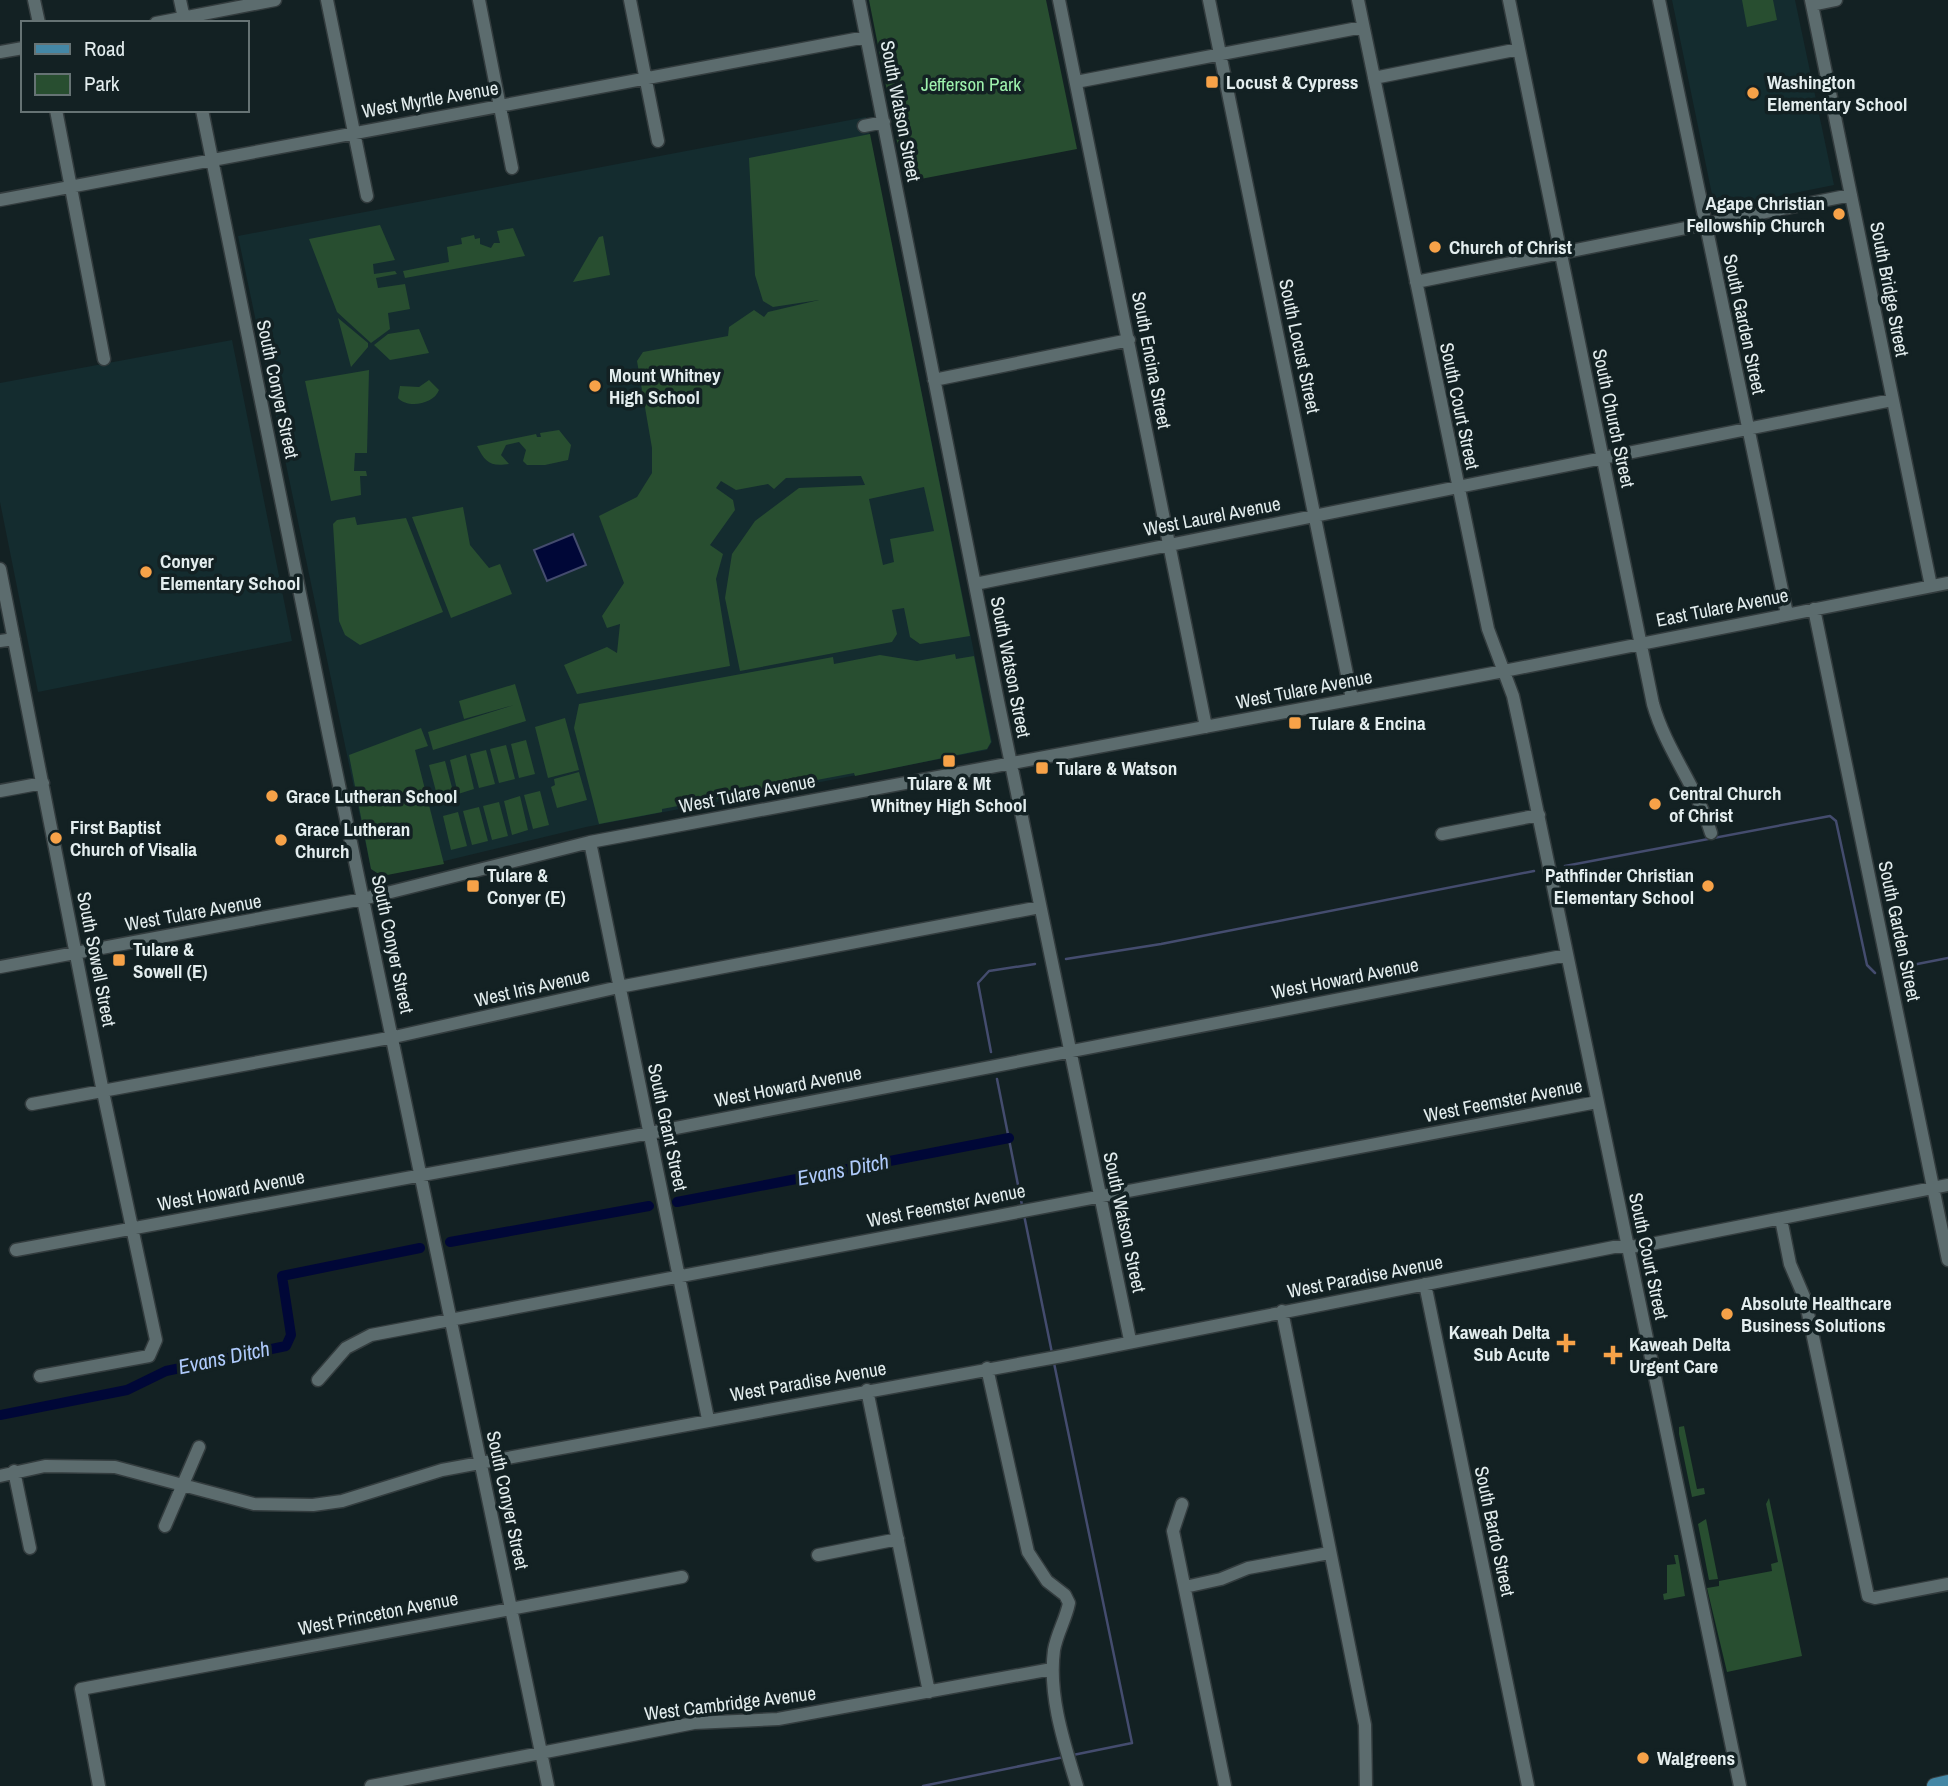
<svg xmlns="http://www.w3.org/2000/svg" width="1948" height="1786" font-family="'Archivo Narrow',sans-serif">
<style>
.built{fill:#142c2f}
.green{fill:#284e30;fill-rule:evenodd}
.water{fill:#000737;stroke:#444c6e;stroke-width:2}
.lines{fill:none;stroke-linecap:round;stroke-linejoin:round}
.stream{stroke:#444c6e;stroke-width:2.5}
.canal{stroke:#000737;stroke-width:10}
.minor-casing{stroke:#333c3e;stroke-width:15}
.major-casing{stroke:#333c3e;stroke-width:18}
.minor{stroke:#5c6c6e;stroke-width:12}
.major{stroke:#4487a5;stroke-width:16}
.poi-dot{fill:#f7a248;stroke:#132123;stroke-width:2.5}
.labels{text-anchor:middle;stroke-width:7;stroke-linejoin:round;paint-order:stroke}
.poi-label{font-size:19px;font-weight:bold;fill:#e3edee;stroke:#132123;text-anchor:start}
.park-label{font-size:19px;fill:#9ef1ad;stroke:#132123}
.street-label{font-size:19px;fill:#e3edee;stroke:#132123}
.water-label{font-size:21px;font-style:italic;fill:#afcafb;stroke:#132123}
</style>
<rect width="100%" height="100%" fill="#132123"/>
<!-- built -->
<path class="built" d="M 1672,0 L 1795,0 L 1834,185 L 1715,209 Z
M 866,117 L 992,742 L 987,750 L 586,827 L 382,876 L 371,869 L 238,236 Z
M 232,340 L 292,641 L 38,692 L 0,502 L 0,383 Z"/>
<!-- green -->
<path class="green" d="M 869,0 L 1046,0 L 1077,149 L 905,182 Z
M 1742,0 L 1773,0 L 1777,20 L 1747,27 Z
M 870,134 L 970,636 L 920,644 L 910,637 L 904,608 L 892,610 L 897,634 L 892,642 L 740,671 L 725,598 L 732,554 L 755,521 L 799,488 L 865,485 L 861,476 L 786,478 L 774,489 L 768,484 L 736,490 L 721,481 L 716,488 L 733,500 L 735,510 L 710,545 L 723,554 L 716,579 L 730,666 L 577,694 L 564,665 L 607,647 L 617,653 L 620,624 L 607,628 L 602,616 L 624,583 L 599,516 L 637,497 L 652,473 L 652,448 L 637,361 L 643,352 L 728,336 L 729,327 L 754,310 L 764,317 L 768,312 L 819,300 L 773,307 L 763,301 L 755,275 L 749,158 ZM 924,487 L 934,531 L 890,539 L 894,562 L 883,565 L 869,499 Z
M 380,225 L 395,260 L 373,264 L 374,274 L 395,271 L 397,274 L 376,278 L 378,288 L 405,284 L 410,309 L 388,313 L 390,329 L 371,343 L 337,312 L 309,239 Z
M 513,228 L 525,256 L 405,278 L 403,271 L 449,262 L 447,247 L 462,244 L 461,238 L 474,235 L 475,239 L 480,238 L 480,244 L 491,248 L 494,243 L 500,243 L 497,231 Z
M 603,236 L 610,275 L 573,282 L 599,237 Z
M 338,318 L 368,343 L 368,347 L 351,367 Z
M 419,329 L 429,353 L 390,360 L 374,345 L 388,334 Z
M 369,370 L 367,453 L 355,453 L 354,471 L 366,471 L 367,476 L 360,476 L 361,495 L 331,501 L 305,381 Z
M 429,380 L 439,390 C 434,404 408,409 398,398 L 400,386 L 419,387 Z
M 559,430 L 571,445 L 568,460 L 545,465 L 527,465 L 523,461 L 526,450 L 519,442 L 506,445 L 501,455 L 509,464 C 490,467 485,462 477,446 L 536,434 L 537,437 L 541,437 L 540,433 Z
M 463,507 L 470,545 L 489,568 L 500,564 L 512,594 L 451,618 L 412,517 Z
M 355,517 L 357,525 L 406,518 L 443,612 L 360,645 L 345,635 L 339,621 L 333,524 L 337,520 Z
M 955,654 L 956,659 L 974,656 L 991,742 L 987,749 L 855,776 L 854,773 L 662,809 L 662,812 L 599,824 L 574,728 L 579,704 L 833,657 L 834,664 L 880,655 L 917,661 Z
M 515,684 L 526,721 L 433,750 L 428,732 L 514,705 L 464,719 L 459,701 Z
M 565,718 L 579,770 L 548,778 L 535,727 Z
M 421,728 L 428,746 L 415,750 L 444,864 L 382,876 L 371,869 L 349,755 Z
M 526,740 L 535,774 L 519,778 L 511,744 Z
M 506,745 L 515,779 L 499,783 L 490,749 Z
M 486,750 L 495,784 L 479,788 L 470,754 Z
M 466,755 L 474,789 L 458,794 L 450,760 Z
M 445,761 L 454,795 L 438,799 L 429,765 Z
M 579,772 L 587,800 L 557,808 L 551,787 L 555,785 L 554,779 Z
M 540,791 L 549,825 L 533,829 L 524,795 Z
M 520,796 L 528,830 L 512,835 L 504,801 Z
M 499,802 L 508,836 L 492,840 L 483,806 Z
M 479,807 L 488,841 L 472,845 L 463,811 Z
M 458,812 L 467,846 L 451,850 L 443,816 Z
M 1684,1426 L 1697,1489 L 1704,1488 L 1705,1494 L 1692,1497 L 1679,1434 L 1679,1427 Z
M 1769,1498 L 1802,1656 L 1727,1672 L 1707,1588 L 1719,1586 L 1719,1581 L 1772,1571 L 1771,1564 L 1778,1562 L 1766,1504 Z
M 1706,1519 L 1718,1579 L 1709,1580 L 1698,1524 Z
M 1674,1555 L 1678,1555 L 1685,1596 L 1664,1600 L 1663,1594 L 1667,1593 L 1667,1565 L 1676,1564 Z"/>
<!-- water -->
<path class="water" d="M 573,534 L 586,565 L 547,581 L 534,550 Z"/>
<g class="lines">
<!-- stream -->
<path class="stream" d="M 1565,866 L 1830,816 L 1836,821 L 1867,965 L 1875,973
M 1066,959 L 1161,944 L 1534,871
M 1902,967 L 1948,958
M 991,1052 L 978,983 L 989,971 L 1035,964
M 997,1079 L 1022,1205
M 1024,1215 L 1052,1353
M 1054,1363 L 1132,1743 L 1073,1755
M 923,1786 L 1064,1757"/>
<!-- canal -->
<path class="canal" d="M 677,1202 L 1009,1138
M 450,1242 L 649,1206
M 0,1415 L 127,1390 L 166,1371 L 286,1346 L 291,1335 L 282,1276 L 420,1248"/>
<defs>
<path id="minor" d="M 34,0 L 39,23
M 180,0 L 185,23
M 327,0 L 367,196
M 479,0 L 512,168
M 630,0 L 658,141
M 859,0 L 998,701 L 1130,1340
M 1059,0 L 1206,727
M 1209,0 L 1352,699
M 1358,0 L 1488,629 L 1513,696 L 1523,742 L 1740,1786
M 1509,0 L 1653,704 C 1666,750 1697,787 1711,833
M 1659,0 L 1787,614
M 1811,0 L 1931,586
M 1812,5 L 1836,0
M 156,23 L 275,0
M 0,52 L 23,48
M 1374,78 L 1519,49
M 1076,82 L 1363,27
M 56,110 L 104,359
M 202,110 L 329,737 L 548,1786
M 864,126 L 884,122
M 0,200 L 866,37
M 1416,282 L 1851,195
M 934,380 L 1129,340
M 0,569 L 103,1092 L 156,1340 L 149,1356 L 40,1376
M 975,584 L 1892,400
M 1814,609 L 1948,1260
M 0,641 L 14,639
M 0,791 L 43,783
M 1442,834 L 1539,815
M 590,842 L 708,1419
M 0,967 L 363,899 L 590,842 L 1504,671 L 1948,583
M 32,1104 L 394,1037 L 619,987 L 1040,907
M 1781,1219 L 1790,1264 L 1805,1299 L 1868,1596 L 1875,1598 L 1948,1584
M 16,1250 L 650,1133 L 1567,955
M 1425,1284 L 1528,1786
M 1282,1311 L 1365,1725 L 1366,1786
M 987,1368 L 1028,1552 L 1047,1581 L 1065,1595 L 1069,1603 C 1066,1619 1057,1633 1054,1650 C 1048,1695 1064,1743 1077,1786
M 318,1380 L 346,1348 L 371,1335 L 1597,1102
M 867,1390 L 929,1692
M 14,1471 L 30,1548
M 0,1476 L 45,1466 L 115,1467 L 254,1504 L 313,1505 L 342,1501 L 442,1470 L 1062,1356 L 1614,1247 L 1641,1246 L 1948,1185
M 1182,1504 L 1173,1531 L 1225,1786
M 165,1526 L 199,1447
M 818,1555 L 898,1539
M 1185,1587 L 1221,1579 L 1248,1568 L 1329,1553
M 99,1786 L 81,1689 L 682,1577
M 371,1786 L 694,1723 L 778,1719 L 1052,1669"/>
<path id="major" d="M 1935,1786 L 1948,1783"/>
</defs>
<!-- minor casing -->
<use href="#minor" class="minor-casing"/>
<!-- major casing -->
<use href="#major" class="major-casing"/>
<!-- minor -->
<use href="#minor" class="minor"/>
<!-- major -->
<use href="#major" class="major"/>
</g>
<!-- markers -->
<g class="poi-dot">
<rect x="1205" y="75" width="14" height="14" rx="3.5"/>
<circle cx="1753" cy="93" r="7"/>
<circle cx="1839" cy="214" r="7"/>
<circle cx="1435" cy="247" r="7"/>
<circle cx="595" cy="386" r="7"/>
<circle cx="146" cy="572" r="7"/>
<rect x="1288" y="716" width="14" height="14" rx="3.5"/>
<rect x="942" y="754" width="14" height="14" rx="3.5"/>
<rect x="1035" y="761" width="14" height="14" rx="3.5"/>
<circle cx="272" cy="796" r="7"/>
<circle cx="1655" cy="804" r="7"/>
<circle cx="56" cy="838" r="7"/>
<circle cx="281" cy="840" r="7"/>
<rect x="466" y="879" width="14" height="14" rx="3.5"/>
<circle cx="1708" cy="886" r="7"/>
<rect x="112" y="953" width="14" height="14" rx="3.5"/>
<circle cx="1727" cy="1314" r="7"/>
<path d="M1562.5 1332.5h7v7h7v7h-7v7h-7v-7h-7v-7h7z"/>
<path d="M1609.5 1344.5h7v7h7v7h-7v7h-7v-7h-7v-7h7z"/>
<circle cx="1643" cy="1758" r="7"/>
</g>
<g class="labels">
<!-- poi labels -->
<g class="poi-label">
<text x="1226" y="89">Locust &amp; Cypress</text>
<text x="1767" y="89">Washington<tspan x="1767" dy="22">Elementary School</tspan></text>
<text x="1825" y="210" text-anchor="end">Agape Christian<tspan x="1825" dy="22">Fellowship Church</tspan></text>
<text x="1449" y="254">Church of Christ</text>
<text x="609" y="382">Mount Whitney<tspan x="609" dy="22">High School</tspan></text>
<text x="160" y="568">Conyer<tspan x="160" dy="22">Elementary School</tspan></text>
<text x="1309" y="730">Tulare &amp; Encina</text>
<text x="1056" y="775">Tulare &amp; Watson</text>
<text x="949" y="790" text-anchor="middle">Tulare &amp; Mt<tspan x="949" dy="22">Whitney High School</tspan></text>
<text x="1669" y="800">Central Church<tspan x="1669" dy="22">of Christ</tspan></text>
<text x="286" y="803">Grace Lutheran School</text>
<text x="70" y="834">First Baptist<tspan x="70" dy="22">Church of Visalia</tspan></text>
<text x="295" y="836">Grace Lutheran<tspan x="295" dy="22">Church</tspan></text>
<text x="487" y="882">Tulare &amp;<tspan x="487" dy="22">Conyer (E)</tspan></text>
<text x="1694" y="882" text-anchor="end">Pathfinder Christian<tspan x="1694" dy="22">Elementary School</tspan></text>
<text x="133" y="956">Tulare &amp;<tspan x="133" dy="22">Sowell (E)</tspan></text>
<text x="1741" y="1310">Absolute Healthcare<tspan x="1741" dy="22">Business Solutions</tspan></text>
<text x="1550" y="1339" text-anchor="end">Kaweah Delta<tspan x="1550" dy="22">Sub Acute</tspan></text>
<text x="1629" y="1351">Kaweah Delta<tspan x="1629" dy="22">Urgent Care</tspan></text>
<text x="1657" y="1765">Walgreens</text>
</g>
<!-- park labels -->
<g class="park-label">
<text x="971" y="91">Jefferson Park</text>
</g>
<!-- street labels -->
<g class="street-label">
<text transform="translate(430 99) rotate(-10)" y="7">West Myrtle Avenue</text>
<text transform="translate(901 111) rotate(79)" y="7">South Watson Street</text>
<text transform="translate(1890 289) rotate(79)" y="7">South Bridge Street</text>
<text transform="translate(1745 324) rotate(78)" y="7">South Garden Street</text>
<text transform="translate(1300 346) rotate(78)" y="7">South Locust Street</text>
<text transform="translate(1152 360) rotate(79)" y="7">South Encina Street</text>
<text transform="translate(278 389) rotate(78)" y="7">South Conyer Street</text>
<text transform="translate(1460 406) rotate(78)" y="7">South Court Street</text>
<text transform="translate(1614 418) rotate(78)" y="7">South Church Street</text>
<text transform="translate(1212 516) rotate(-11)" y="7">West Laurel Avenue</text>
<text transform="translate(1722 607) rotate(-11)" y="7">East Tulare Avenue</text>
<text transform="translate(1011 667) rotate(79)" y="7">South Watson Street</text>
<text transform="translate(1304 689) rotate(-11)" y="7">West Tulare Avenue</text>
<text transform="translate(747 793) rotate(-11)" y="7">West Tulare Avenue</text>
<text transform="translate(193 912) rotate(-10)" y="7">West Tulare Avenue</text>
<text transform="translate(1900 931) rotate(78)" y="7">South Garden Street</text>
<text transform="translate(393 944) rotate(78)" y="7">South Conyer Street</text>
<text transform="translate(97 959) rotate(79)" y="7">South Sowell Street</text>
<text transform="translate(1345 978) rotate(-11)" y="7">West Howard Avenue</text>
<text transform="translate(532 987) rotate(-13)" y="7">West Iris Avenue</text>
<text transform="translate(788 1086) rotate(-11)" y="7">West Howard Avenue</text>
<text transform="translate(1503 1100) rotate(-11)" y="7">West Feemster Avenue</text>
<text transform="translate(668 1127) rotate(78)" y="7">South Grant Street</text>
<text transform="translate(231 1190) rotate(-11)" y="7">West Howard Avenue</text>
<text transform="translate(946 1205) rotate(-11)" y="7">West Feemster Avenue</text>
<text transform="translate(1125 1222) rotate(78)" y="7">South Watson Street</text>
<text transform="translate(1649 1256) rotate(78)" y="7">South Court Street</text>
<text transform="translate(1365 1276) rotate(-11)" y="7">West Paradise Avenue</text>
<text transform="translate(808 1381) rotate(-10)" y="7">West Paradise Avenue</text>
<text transform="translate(508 1500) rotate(78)" y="7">South Conyer Street</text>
<text transform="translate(1495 1531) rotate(78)" y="7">South Bardo Street</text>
<text transform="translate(378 1613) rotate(-11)" y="7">West Princeton Avenue</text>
<text transform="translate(730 1703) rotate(-7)" y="7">West Cambridge Avenue</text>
</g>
<!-- water labels -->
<g class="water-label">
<text transform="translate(843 1170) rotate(-11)" y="7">Evans Ditch</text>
<text transform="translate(224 1358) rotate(-12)" y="7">Evans Ditch</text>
</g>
</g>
<!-- legend -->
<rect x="21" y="21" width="228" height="91" fill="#132123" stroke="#667374" stroke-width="2"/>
<rect x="35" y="44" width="35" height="10" fill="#4487a5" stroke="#667374" stroke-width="2"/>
<text x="84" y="56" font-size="21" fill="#e3edee">Road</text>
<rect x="35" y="74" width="35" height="21" fill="#284e30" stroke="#667374" stroke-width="2"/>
<text x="84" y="91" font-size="21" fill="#e3edee">Park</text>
</svg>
